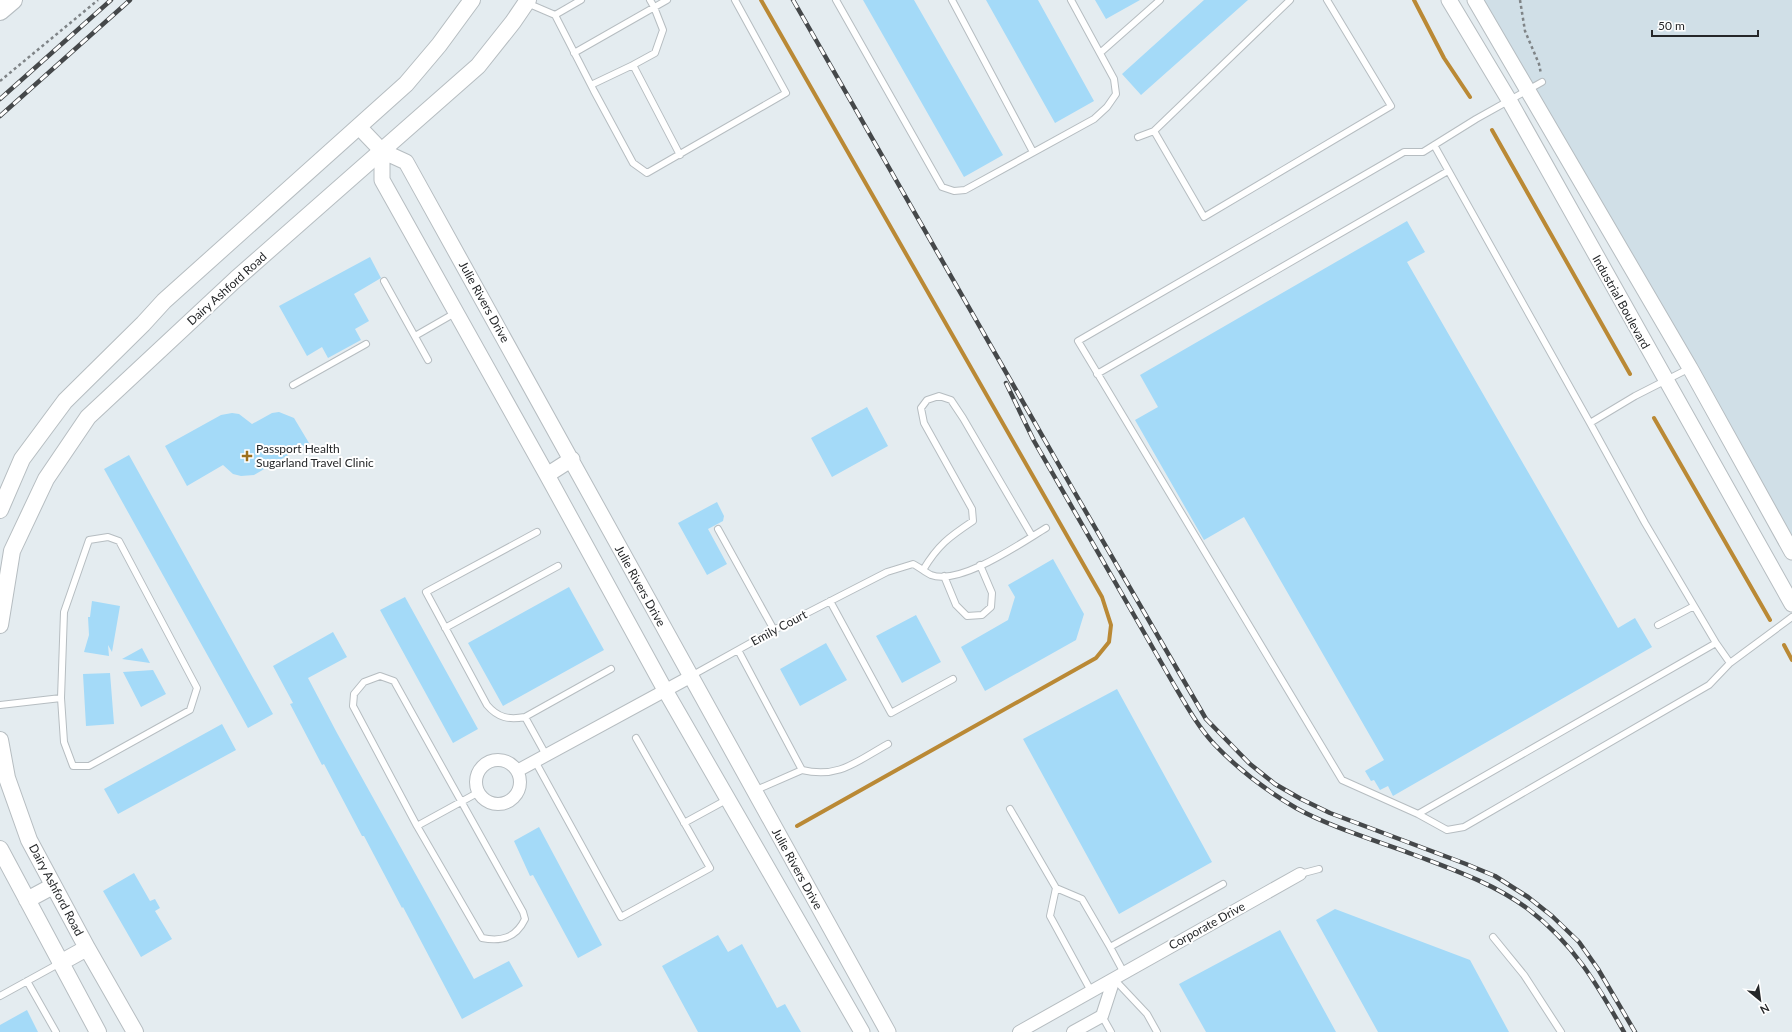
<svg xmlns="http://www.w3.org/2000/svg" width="1792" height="1032" font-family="Lato,sans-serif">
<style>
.built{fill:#d0dfe7}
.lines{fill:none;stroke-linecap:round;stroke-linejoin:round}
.stream{stroke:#ba8935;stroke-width:4}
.building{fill:#a4daf8}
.service-casing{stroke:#b6bdc1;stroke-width:8}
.minor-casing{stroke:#b6bdc1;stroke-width:14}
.tertiary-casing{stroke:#b6bdc1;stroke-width:17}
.secondary-casing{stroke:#b6bdc1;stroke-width:18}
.primary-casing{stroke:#b6bdc1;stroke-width:20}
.path{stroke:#7f8487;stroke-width:2.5;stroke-dasharray:3 3;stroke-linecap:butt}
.service{stroke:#fff;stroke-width:6}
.minor{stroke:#fff;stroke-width:12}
.tertiary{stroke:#fff;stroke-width:15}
.secondary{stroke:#fff;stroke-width:16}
.primary{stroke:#fff;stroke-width:18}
.rail-casing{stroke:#45484a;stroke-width:4.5}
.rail{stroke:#fff;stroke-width:3;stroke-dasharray:9;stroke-linecap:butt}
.poi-dot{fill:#9b6f1e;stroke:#fff;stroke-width:1.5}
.labels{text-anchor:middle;stroke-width:4;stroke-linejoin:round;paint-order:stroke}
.street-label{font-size:12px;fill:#252729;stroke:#fff}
.poi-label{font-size:12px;fill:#252729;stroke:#fff;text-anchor:start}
</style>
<rect width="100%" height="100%" fill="#e4ecf0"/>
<!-- built -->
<path class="built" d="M 1481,0 L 1792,0 L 1792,536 Z"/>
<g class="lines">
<!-- stream -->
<path class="stream" d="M 761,0 L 1102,597 L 1111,625 L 1109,642 L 1096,658 L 797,826
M 1414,0 L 1444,58 L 1470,97
M 1492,130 L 1630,374
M 1654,418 L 1770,620
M 1784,645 L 1792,660"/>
</g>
<!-- building -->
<path class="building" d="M 863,0 L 914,0 L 1003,155 L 964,177 Z
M 986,0 L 1038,0 L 1094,101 L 1055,123 Z
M 1095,0 L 1140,0 L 1106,19 Z
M 1204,0 L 1248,0 L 1141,95 L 1122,74 Z
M 1407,221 L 1425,252 L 1407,262 L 1618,628 L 1635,618 L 1652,647 L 1393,796 L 1388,786 L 1380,790 L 1374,780 L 1371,781 L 1365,771 L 1384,760 L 1244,517 L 1204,540 L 1135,420 L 1158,407 L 1140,375 Z
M 370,257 L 381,278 L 354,294 L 369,321 L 355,329 L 361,340 L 328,358 L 322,347 L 307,356 L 279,306 Z
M 867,407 L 888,446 L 832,477 L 811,438 Z
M 279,412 L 294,418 L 309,443 L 254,475 L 241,476 L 233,474 L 223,465 L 187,486 L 165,446 L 221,415 L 232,413 L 239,414 L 252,424 L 272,413 Z
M 129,455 L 273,714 L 248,728 L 104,469 Z
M 717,502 L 724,516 L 723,521 L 708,529 L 727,564 L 707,575 L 678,523 Z
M 1053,559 L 1084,614 L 1076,640 L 985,691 L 961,647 L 1008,620 L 1015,597 L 1008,585 Z
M 569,587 L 604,650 L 503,706 L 468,643 Z
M 405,597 L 478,729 L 453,743 L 380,610 Z
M 92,601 L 120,606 L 112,652 L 108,645 L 109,656 L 84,652 L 89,635 L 88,617 L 90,617 Z
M 916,615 L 941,662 L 902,683 L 876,636 Z
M 333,632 L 347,657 L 308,678 L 337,733 L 474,979 L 509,961 L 523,986 L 462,1019 L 403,907 L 402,908 L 364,836 L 362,836 L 324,764 L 322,765 L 290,704 L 293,703 L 273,666 Z
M 826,643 L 847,680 L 800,706 L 780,669 Z
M 142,648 L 150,663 L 122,659 Z
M 153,670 L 166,694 L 141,707 L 123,672 Z
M 110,673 L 114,724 L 86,726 L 83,674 Z
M 1117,689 L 1212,862 L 1119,914 L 1023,739 Z
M 222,724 L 236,750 L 118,814 L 104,789 Z
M 539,827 L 602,945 L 578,958 L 533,875 L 530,876 L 514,841 Z
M 134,873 L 150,901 L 155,899 L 160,908 L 155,911 L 172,939 L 141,957 L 103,891 Z
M 1335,909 L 1470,960 L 1509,1032 L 1378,1032 L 1316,920 Z
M 1280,930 L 1336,1032 L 1206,1032 L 1179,984 Z
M 718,935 L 728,952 L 742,944 L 777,1008 L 785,1004 L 801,1032 L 698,1032 L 662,966 Z
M 27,1010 L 38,1032 L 0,1032 L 0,1025 Z"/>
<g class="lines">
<defs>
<path id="service" d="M 836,0 L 942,187 L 954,191 L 965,190 L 1094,119 L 1107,107 L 1116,94 L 1114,79 L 1071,0
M 952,0 L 1033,152
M 1290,0 L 1154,131 L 1204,217 L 1391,106 L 1327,0
M 527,3 L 555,15 L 594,91 L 633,163 L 647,173 L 786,93 L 735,0
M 555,15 L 581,0
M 574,53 L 667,0
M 1100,53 L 1160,0
M 633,65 L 655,53 L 663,30 L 654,7 L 650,0
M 1542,82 L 1476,119 L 1423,152 L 1404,152 L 1078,341 L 1342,780 L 1418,814 L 1716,643 L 1645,523 L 1590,423 L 1635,396 L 1690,368
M 591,85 L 633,65 L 680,155
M 1138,137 L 1154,131
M 1434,145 L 1590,423
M 384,281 L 428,360
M 415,336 L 455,313
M 1097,374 L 1448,171
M 293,385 L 366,344
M 718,529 L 774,630
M 537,532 L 426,592 L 487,705 C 498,718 509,720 525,717 L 611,669
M 108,537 L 119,541 L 197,688 L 190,710 L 89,766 L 73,766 L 64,742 L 61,698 L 64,612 L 89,540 Z
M 923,570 C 938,545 949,537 973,521 L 972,509 L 924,423 L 921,408 L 927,400 L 939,396 L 951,400 L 963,418 L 1032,536
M 944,576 L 956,605 L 967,616 L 982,615 L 991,607 L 992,593 L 980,565
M 830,601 L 891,713 L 953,679
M 1658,625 L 1694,606
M 445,628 L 558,566
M 1716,643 L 1730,663 L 1792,617
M 738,650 L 802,770 C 839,779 857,761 888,744
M 691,676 L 774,630 L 887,572 L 913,564 C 919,567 925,572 931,575 C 960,586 1021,543 1046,528
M 0,705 L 61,698
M 525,717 L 546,755
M 535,761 L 621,917 L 710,868 L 636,738
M 754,791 L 802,770
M 1010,809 L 1056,888 L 1082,899 L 1110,947
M 1418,814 L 1447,830 L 1464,827 L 1709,685 L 1730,663
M 684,823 L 728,799
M 417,826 L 482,938 C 501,942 516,938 525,919 L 523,912 L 394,681 L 380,676 L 364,682 L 354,694 L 353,706 L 417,826 L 479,792
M 1300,874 L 1319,869
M 1056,888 L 1050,916 L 1091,991
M 1493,937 L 1524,975 L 1561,1032
M 1124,973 L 1110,947 L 1223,884
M 1114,979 L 1147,1014 L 1157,1032
M 27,981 L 56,1032
M 0,996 L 60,963
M 1102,1016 L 1111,1032"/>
<path id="minor" d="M476 782a22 22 0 1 1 44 0a22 22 0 1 1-44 0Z
M 517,771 L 690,677
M 1019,1032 L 1300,874
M 1073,1032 L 1102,1016 L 1114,979"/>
<path id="tertiary" d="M 1449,0 L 1509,100 L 1792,604
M 1475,0 L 1690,368 L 1792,552
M 359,127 L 382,151 L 406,162 L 888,1032
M 382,151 L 382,180 L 547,475 L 665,690 L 862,1032
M 547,475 L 572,459"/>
<path id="secondary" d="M 0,510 L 22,459 L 65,401 L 143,324 L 164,301 L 406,84 L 439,45 L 472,0
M 0,625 L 12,551 L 46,479 L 88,417 L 236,279 L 478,66 L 513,22 L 528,0
M 0,740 L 7,778 L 29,840 L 87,948 L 135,1032
M 0,849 L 98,1032
M 27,900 L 53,886
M 60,963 L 87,948"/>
<path id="primary" d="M 0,11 L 13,0"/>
</defs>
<!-- service casing -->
<use href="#service" class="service-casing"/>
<!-- minor casing -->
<use href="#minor" class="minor-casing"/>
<!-- tertiary casing -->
<use href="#tertiary" class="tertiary-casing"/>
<!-- secondary casing -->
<use href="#secondary" class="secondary-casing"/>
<!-- primary casing -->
<use href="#primary" class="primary-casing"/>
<!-- path -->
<path class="path" d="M 1520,0 L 1525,31 L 1539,64 L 1541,74
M 0,81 L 98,0"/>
<!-- service -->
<use href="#service" class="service"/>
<!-- minor -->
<use href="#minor" class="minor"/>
<!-- tertiary -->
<use href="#tertiary" class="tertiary"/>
<!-- secondary -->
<use href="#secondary" class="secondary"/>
<!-- primary -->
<use href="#primary" class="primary"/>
<defs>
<path id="rail" d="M 793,0 L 1075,493 L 1206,719 L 1250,764 L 1275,784 L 1301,799 L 1330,813 L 1466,864 L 1495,876 L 1528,897 L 1552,916 L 1579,942 L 1598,969 L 1635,1032
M 0,99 L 111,0
M 0,116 L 130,0
M 1006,383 L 1034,441 L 1173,683 C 1186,705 1198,727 1215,745 C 1239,770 1267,791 1296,808 C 1332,828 1381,842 1420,857 C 1457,871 1496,885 1528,909 C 1573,943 1597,984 1624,1032"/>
</defs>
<!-- rail casing -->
<use href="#rail" class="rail-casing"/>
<!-- rail -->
<use href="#rail" class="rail"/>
</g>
<!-- markers -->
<path class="poi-dot" d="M245 450h4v4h4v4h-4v4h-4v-4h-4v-4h4z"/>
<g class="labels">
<!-- street labels -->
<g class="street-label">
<text transform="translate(227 289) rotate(-42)" y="4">Dairy Ashford Road</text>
<text transform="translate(484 302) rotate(61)" y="4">Julie Rivers Drive</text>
<text transform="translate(1621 302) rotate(61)" y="4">Industrial Boulevard</text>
<text transform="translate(640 586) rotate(61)" y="4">Julie Rivers Drive</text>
<text transform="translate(779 628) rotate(-28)" y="4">Emily Court</text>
<text transform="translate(797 869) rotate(61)" y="4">Julie Rivers Drive</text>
<text transform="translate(56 890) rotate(62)" y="4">Dairy Ashford Road</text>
<text transform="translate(1207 926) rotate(-29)" y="4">Corporate Drive</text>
</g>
<!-- poi labels -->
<g class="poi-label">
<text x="256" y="453">Passport Health<tspan x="256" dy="14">Sugarland Travel Clinic</tspan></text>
</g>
</g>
<!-- north arrow -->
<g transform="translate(1760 1000) rotate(151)" stroke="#ffffff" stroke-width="3" paint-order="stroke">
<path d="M0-3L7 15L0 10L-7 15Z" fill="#252729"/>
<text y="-6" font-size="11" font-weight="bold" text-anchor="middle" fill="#252729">N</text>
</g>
<!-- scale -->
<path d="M1652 30v6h106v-6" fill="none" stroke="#252729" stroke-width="2"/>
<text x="1658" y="30" font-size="12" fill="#252729" stroke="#ffffff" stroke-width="3" paint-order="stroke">50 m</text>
</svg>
